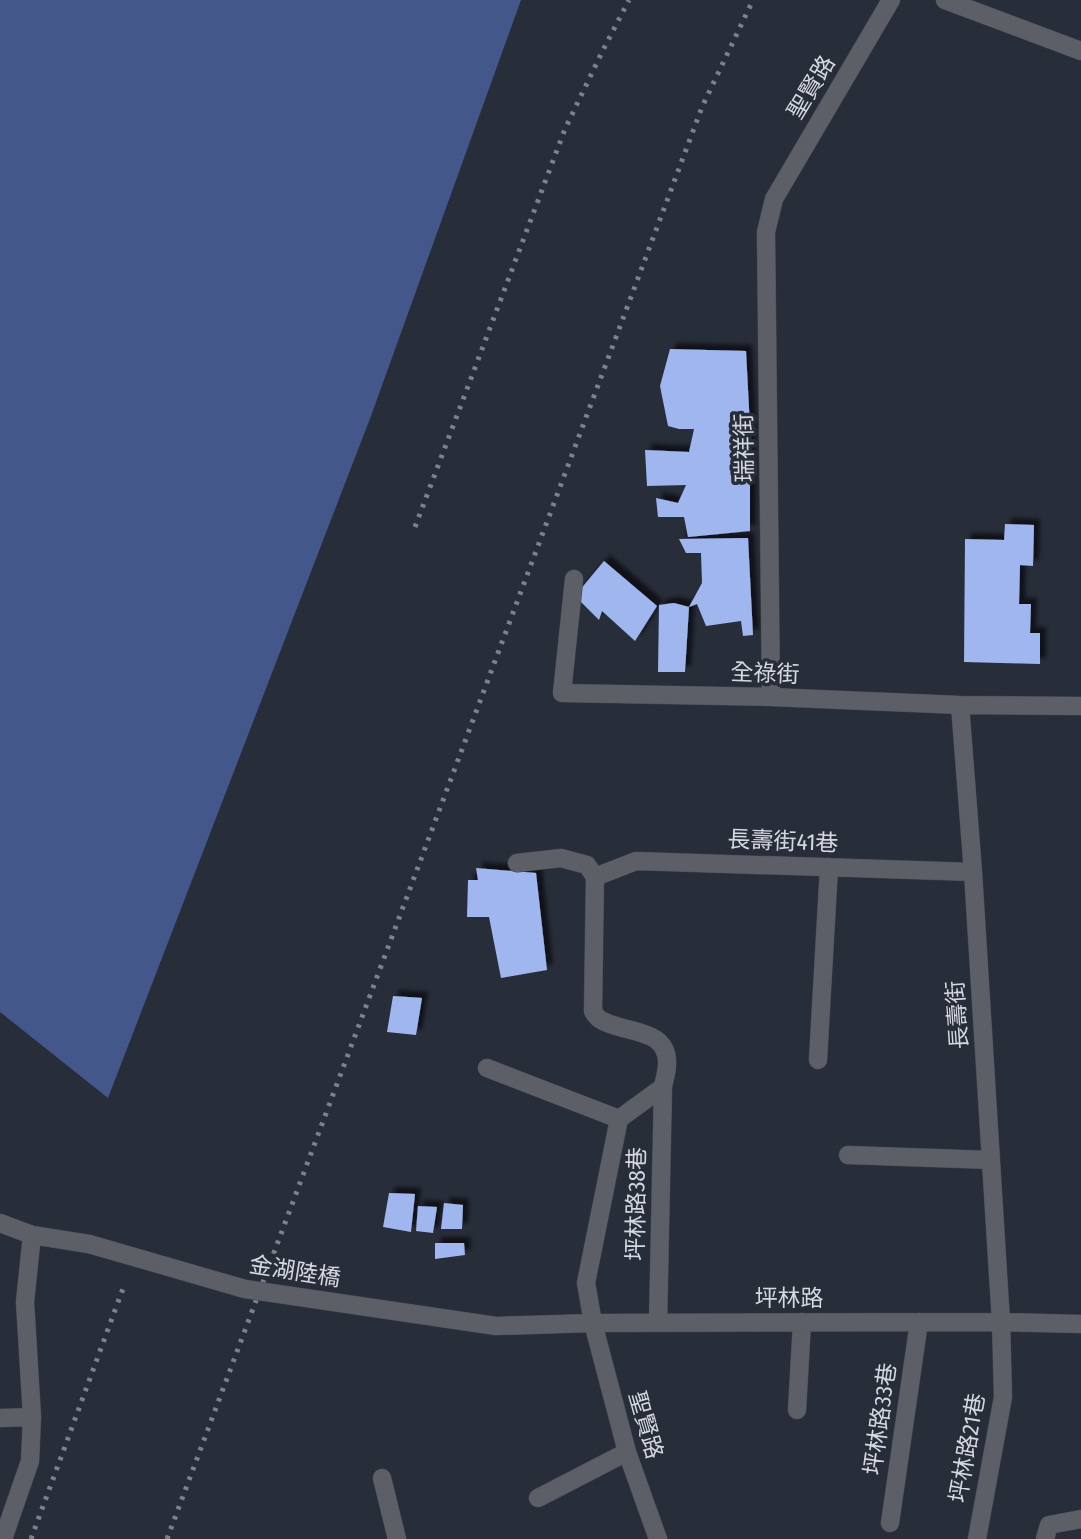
<svg xmlns="http://www.w3.org/2000/svg" width="1081" height="1539" font-family="'Fira Sans Condensed','Noto Sans TC',sans-serif">
<style>
.forest{fill:#44578a}
.building{fill:#9fb6ef;filter:url(#shadow)}
.lines{fill:none;stroke-linecap:round;stroke-linejoin:round}
.minor-casing{stroke:#444855;stroke-width:19}
.minor{stroke:#5c5f65;stroke-width:18}
.rail{stroke:#7d818c;stroke-width:5;stroke-dasharray:3.5 7;stroke-linecap:butt}
.minor-bridge-casing{stroke:#444855;stroke-width:19;stroke-linecap:butt}
.minor-bridge{stroke:#5c5f65;stroke-width:18}
.labels{text-anchor:middle;stroke-width:7;stroke-linejoin:round;paint-order:stroke}
.street-label{font-size:23px;fill:#d5d8e1;stroke:#282d3a}
</style>
<defs>
<filter id="shadow"><feDropShadow dx="6" dy="-6" stdDeviation="2" flood-color="#0009"/></filter>
</defs>
<rect width="100%" height="100%" fill="#282d3a"/>
<!-- forest -->
<path class="forest" d="M 0,0 L 521,0 L 371,416 L 108,1098 L 0,1012 Z"/>
<!-- building -->
<path class="building" d="M 670,349 L 746,351 L 750,427 L 750,531 L 688,537 L 684,517 L 658,517 L 656,498 L 678,503 L 686,485 L 647,486 L 645,450 L 689,452 L 694,429 L 679,429 L 668,426 L 660,386 Z
M 1005,524 L 1034,525 L 1033,566 L 1020,565 L 1019,604 L 1031,604 L 1030,633 L 1040,633 L 1040,664 L 964,662 L 965,539 L 1004,540 Z
M 748,538 L 753,635 L 743,636 L 741,621 L 706,626 L 697,604 L 689,607 L 685,672 L 658,672 L 659,605 L 674,603 L 689,607 L 702,583 L 701,553 L 686,553 L 679,539 Z
M 604,561 L 657,606 L 635,641 L 602,611 L 599,620 L 575,596 Z
M 476,868 L 536,873 L 547,970 L 501,978 L 489,917 L 467,917 L 468,880 L 478,880 Z
M 393,996 L 422,998 L 416,1035 L 387,1032 Z
M 389,1193 L 415,1194 L 411,1232 L 383,1227 Z
M 444,1203 L 463,1205 L 462,1229 L 441,1229 Z
M 418,1206 L 437,1207 L 433,1233 L 416,1231 Z
M 435,1243 L 464,1243 L 465,1255 L 435,1259 Z"/>
<g class="lines">
<defs>
<path id="minor" d="M 945,0 L 1081,51
M 574,579 L 562,693 L 771,697 L 960,705 L 1081,706
M 771,697 L 766,232 L 774,199 L 891,0
M 960,705 L 973,872 L 1001,1322 L 1003,1397 L 977,1539
M 517,863 L 561,858 L 587,865 L 595,877 L 593,1011 C 597,1019 602,1021 610,1024 C 633,1033 669,1031 667,1065 C 667,1072 664,1080 663,1087 L 619,1119 L 586,1283 L 593,1323 L 627,1452 L 658,1539
M 595,877 L 636,861 L 973,872
M 818,1060 L 829,867
M 487,1068 L 619,1119
M 848,1155 L 991,1160
M 0,1223 L 32,1235 L 89,1244
M 658,1323 L 663,1087
M 496,1326 L 593,1323 L 1001,1322 L 1081,1324
M 797,1410 L 802,1322
M 0,1418 L 32,1417
M 382,1478 L 397,1539
M 538,1498 L 627,1452
M 890,1523 L 919,1322
M 3,1539 L 30,1461 L 32,1417 L 25,1302 L 32,1235
M 1045,1539 L 1049,1525 L 1081,1519"/>
</defs>
<!-- minor casing -->
<use href="#minor" class="minor-casing"/>
<!-- minor -->
<use href="#minor" class="minor"/>
<!-- rail -->
<path class="rail" d="M 415,527 L 565,129 L 602,52 L 629,0
M 31,1539 L 125,1283
M 167,1539 L 702,107 L 753,0"/>
<defs>
<path id="minor-bridge" d="M 89,1244 L 245,1289 L 496,1326"/>
</defs>
<!-- minor-bridge casing -->
<use href="#minor-bridge" class="minor-bridge-casing"/>
<!-- minor-bridge -->
<use href="#minor-bridge" class="minor-bridge"/>
</g>
<g class="labels">
<!-- street labels -->
<g class="street-label">
<text transform="translate(811 87) rotate(-59)" y="8">聖賢路</text>
<text transform="translate(744 448) rotate(-91)" y="8">瑞祥街</text>
<text transform="translate(765 673) rotate(2)" y="8">全祿街</text>
<text transform="translate(783 841) rotate(2)" y="8">長壽街41巷</text>
<text transform="translate(957 1015) rotate(-94)" y="8">長壽街</text>
<text transform="translate(636 1204) rotate(-89)" y="8">坪林路38巷</text>
<text transform="translate(295 1271) rotate(9)" y="8">金湖陸橋</text>
<text x="789" y="1306">坪林路</text>
<text transform="translate(880 1419) rotate(-82)" y="8">坪林路33巷</text>
<text transform="translate(646 1425) rotate(74)" y="8">聖賢路</text>
<text transform="translate(967 1448) rotate(-80)" y="8">坪林路21巷</text>
</g>
</g>
</svg>
